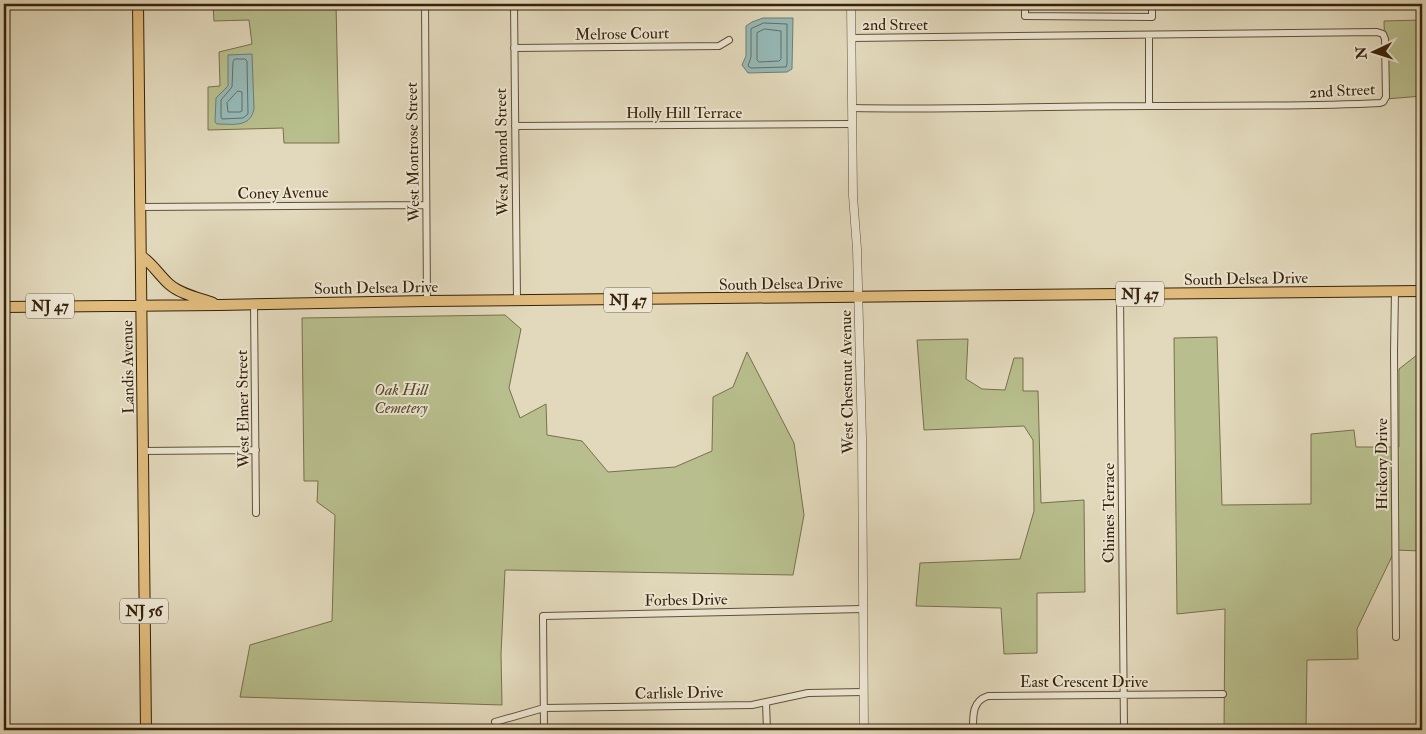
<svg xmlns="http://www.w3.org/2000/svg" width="1426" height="734" font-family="'IM FELL Double Pica',serif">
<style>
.green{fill:#b8be8d;stroke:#78704b}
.water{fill:#96b9b7;stroke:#707d71}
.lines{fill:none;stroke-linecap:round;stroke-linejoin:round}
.shore{stroke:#666e60;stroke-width:1}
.minor-casing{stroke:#625036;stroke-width:8}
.tertiary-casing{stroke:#625036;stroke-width:9}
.primary-casing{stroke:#372209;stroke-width:12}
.minor{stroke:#ece6d3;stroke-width:6}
.tertiary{stroke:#ece6d3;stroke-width:8}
.primary{stroke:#e1bc7e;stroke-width:10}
.labels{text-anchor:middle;stroke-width:4;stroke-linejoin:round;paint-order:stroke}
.shield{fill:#ece6d3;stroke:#6d5d46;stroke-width:1}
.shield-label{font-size:15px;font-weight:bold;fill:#372209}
.street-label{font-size:16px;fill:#372209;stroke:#ece6d3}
.park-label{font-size:16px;font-style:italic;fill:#57492a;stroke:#ece6d3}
</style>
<rect width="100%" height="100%" fill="#e2d9bc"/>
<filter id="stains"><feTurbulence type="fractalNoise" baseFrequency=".004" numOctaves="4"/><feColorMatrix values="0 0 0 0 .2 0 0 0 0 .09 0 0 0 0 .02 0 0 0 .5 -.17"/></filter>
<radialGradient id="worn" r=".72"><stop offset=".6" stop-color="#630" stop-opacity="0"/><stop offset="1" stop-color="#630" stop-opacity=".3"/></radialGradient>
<!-- green -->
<path class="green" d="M 213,4 L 336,4 L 339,143 L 284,143 L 283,128 L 208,130 L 208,87 L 220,86 L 219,52 L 252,44 L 249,20 L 214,21 Z
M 1422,20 L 1422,96 L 1386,99 L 1384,21 Z
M 505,315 L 521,329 L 509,388 L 520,418 L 546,404 L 547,435 L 582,441 L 608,472 L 675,467 L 712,451 L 713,397 L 733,387 L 747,352 L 794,443 L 804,515 L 793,575 L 505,570 L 501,654 L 502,705 L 240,697 L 250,645 L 332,621 L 335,515 L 317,502 L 318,481 L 304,481 L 302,318 Z
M 1217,337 L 1222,505 L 1311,504 L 1311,434 L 1354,430 L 1356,447 L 1399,447 L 1399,369 L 1417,355 L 1422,358 L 1422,551 L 1395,550 L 1357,629 L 1358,659 L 1307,660 L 1306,730 L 1224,730 L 1225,609 L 1177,614 L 1174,338 Z
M 968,339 L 966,379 L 982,389 L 1005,390 L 1014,358 L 1023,358 L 1023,391 L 1038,391 L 1041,503 L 1084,500 L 1085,592 L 1037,593 L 1037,653 L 1004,654 L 1001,608 L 916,606 L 920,563 L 1020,559 L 1034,511 L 1033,440 L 1024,426 L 924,430 L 917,340 Z"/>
<!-- water -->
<path class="water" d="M 763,18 L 793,18 L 792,69 L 787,72 L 748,73 L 742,65 L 746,56 L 746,26 L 752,22 Z
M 252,54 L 254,109 C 250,128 233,124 217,124 L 215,122 L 216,98 L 228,86 L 228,55 Z"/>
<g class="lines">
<!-- shore -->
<path class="shore" d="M 764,23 L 787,24 L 787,64 L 786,67 L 751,68 L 748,66 L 751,57 L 751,29 Z
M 765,29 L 781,31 L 781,59 L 779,61 L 759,62 L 757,60 L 757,33 Z
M 235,59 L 245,59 L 247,61 L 248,114 L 243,118 L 222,119 L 221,117 L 221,100 L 232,87 L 233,62 Z
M 238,91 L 242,92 L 242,111 L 240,112 L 228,112 L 227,103 Z"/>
<defs>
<path id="minor" d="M 425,4 L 427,301
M 514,4 L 517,300
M 1025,4 L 1025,16 L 1152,17 L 1152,4
M 1149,36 L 1149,106
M 851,38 L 1377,32 L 1383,34 L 1385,39 L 1386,97 L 1383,102 L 1380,103 C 1302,107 1225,105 1148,106 C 1049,106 951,110 852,108
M 514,48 L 719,46 L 729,40
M 515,126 L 852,124
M 140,207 L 426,205
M 1395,291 L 1394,352 L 1396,637
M 1120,295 L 1124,730
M 254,304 L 256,513
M 142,451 L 256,450
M 766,703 L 767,730
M 495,722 L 544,708 L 752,705 L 808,693 L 863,692
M 544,730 L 543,616 L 863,609
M 973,730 C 973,716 972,701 988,696 L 1223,694"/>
<path id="tertiary" d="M 851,4 L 853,196 L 857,249 L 862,438 L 864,730"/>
<path id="primary" d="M 138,4 L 146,730
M 141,256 C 152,263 159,275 169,284 C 180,294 199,298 213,303
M 4,307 L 219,305 L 427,301 L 1422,291"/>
</defs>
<!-- minor casing -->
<use href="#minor" class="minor-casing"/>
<!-- tertiary casing -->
<use href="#tertiary" class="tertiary-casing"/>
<!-- primary casing -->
<use href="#primary" class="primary-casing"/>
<!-- minor -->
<use href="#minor" class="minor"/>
<!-- tertiary -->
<use href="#tertiary" class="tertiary"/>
<!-- primary -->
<use href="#primary" class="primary"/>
</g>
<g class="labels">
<!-- shield labels -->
<g class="shield">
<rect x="1116" y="281.5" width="48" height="25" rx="4"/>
<rect x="604" y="287.5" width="48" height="25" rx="4"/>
<rect x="26" y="293.5" width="48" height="25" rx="4"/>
<rect x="120" y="598.5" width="48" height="25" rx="4"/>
</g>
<g class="shield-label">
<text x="1140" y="299">NJ 47</text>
<text x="628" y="305">NJ 47</text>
<text x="50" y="311">NJ 47</text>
<text x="144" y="616">NJ 56</text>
</g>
<!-- street labels -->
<g class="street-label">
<text x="895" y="30">2nd Street</text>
<text transform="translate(622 33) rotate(-1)" y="6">Melrose Court</text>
<text transform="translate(1342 90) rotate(-3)" y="6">2nd Street</text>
<text x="684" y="118">Holly Hill Terrace</text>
<text transform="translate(412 152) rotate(-91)" y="6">West Montrose Street</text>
<text transform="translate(501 152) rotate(-91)" y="6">West Almond Street</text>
<text transform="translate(283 192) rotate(-1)" y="6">Coney Avenue</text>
<text transform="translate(1246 278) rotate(-1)" y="6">South Delsea Drive</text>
<text transform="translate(781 283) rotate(-1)" y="6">South Delsea Drive</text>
<text transform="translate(376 287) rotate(-1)" y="6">South Delsea Drive</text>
<text transform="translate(127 367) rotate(-91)" y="6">Landis Avenue</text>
<text transform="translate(846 382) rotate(-91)" y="6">West Chestnut Avenue</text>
<text transform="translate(242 409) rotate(-91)" y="6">West Elmer Street</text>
<text transform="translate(1381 464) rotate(-90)" y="6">Hickory Drive</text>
<text transform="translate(1108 513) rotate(-90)" y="6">Chimes Terrace</text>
<text transform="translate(686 599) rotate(-1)" y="6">Forbes Drive</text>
<text x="1084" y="687">East Crescent Drive</text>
<text transform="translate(679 692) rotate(-1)" y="6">Carlisle Drive</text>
</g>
<!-- park labels -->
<g class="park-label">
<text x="401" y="395">Oak Hill<tspan x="401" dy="18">Cemetery</tspan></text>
</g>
</g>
<!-- margin -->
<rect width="1426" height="734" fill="none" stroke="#e2d9bc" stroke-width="20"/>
<rect x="5" y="5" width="1416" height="724" fill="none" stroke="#372209" stroke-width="2.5"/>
<rect x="10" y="10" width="1406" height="714" fill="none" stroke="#372209"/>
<!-- north arrow -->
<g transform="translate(1374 52) rotate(266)" stroke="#ece6d3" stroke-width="4" paint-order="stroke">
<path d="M0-4L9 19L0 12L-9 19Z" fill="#372209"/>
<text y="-8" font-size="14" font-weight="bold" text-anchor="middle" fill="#372209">N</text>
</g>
<rect width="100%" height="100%" filter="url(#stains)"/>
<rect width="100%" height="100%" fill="url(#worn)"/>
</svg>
